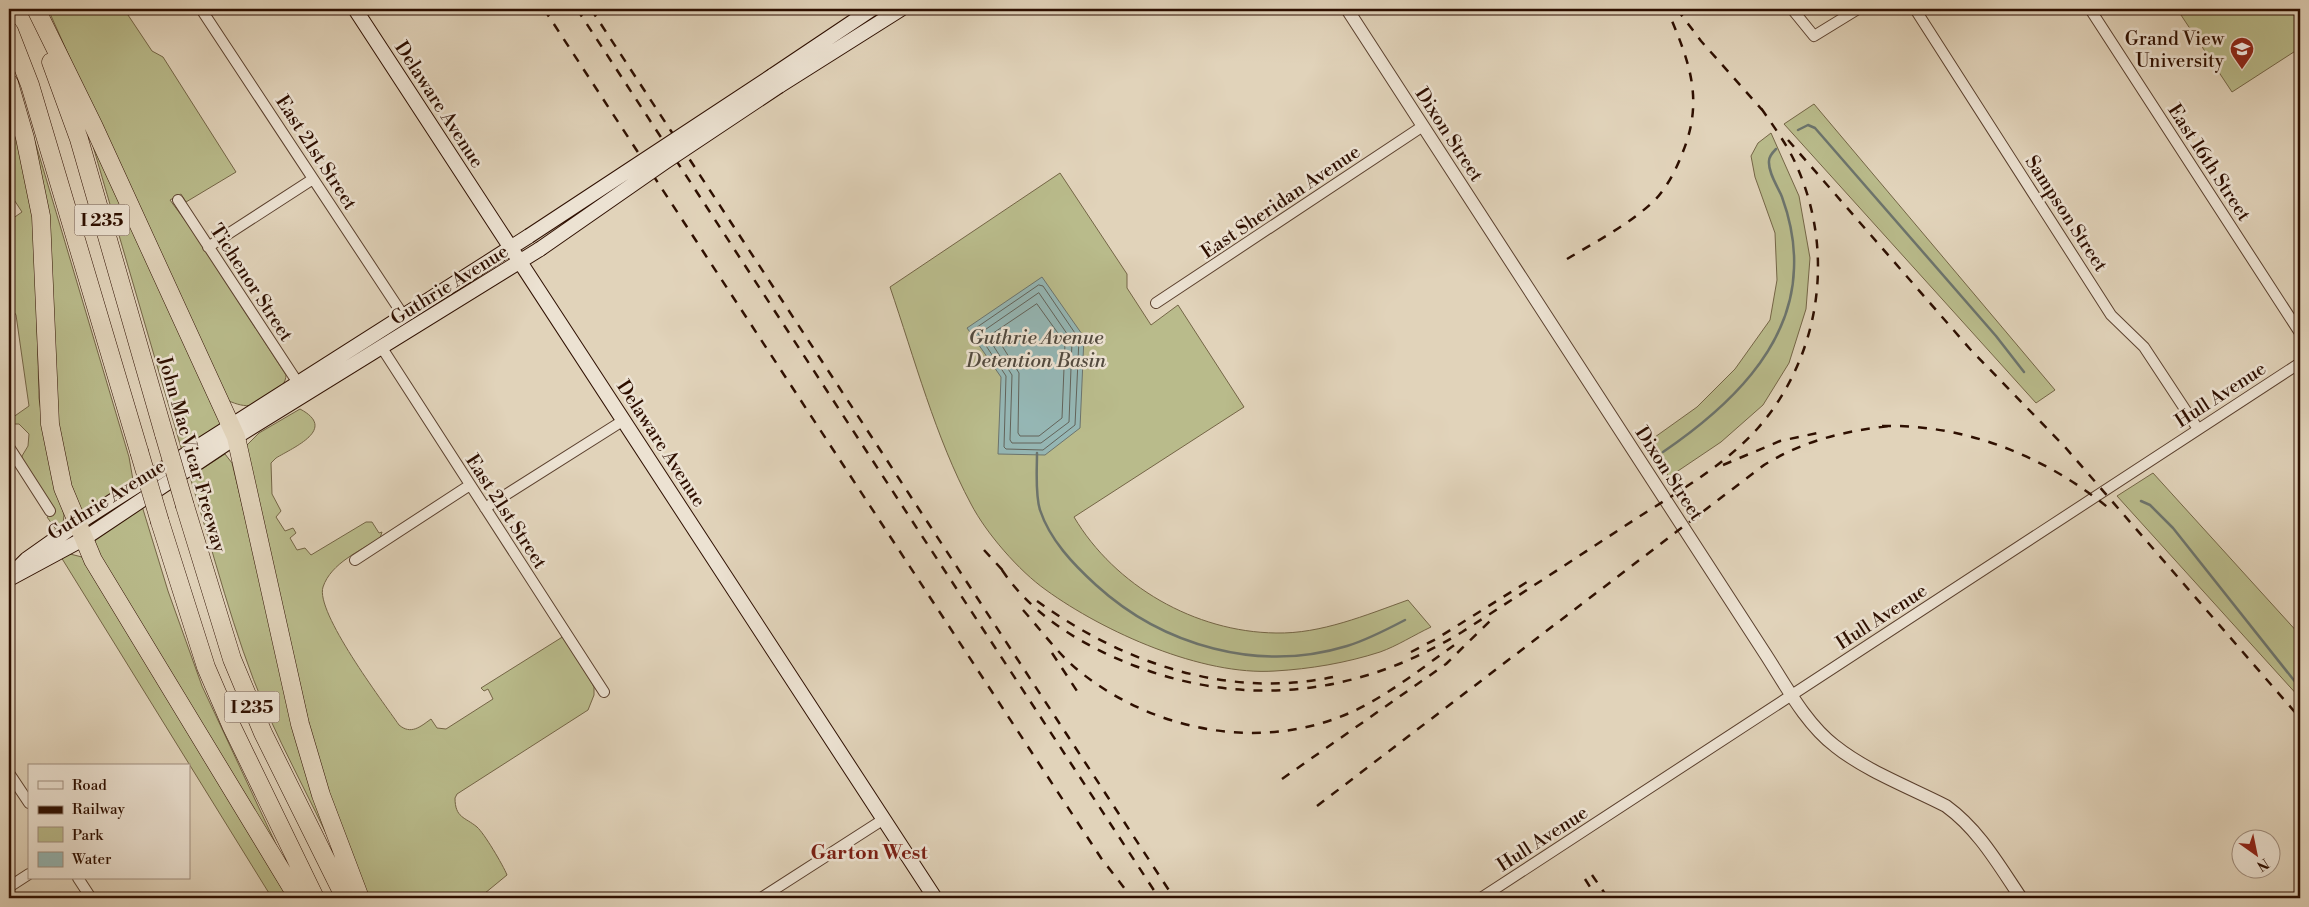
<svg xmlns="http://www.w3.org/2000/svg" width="2309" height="907" font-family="'Libre Bodoni',serif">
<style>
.green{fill:#b9bb8b;stroke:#746546}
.water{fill:#95b7b5;stroke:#6c746d}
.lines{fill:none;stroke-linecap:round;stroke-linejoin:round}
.shore{stroke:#62635a;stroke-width:1}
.stream{stroke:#6c746d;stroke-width:2.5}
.minor-casing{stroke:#5b402e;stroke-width:12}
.tertiary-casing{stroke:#5b402e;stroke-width:14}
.secondary-casing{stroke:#2e0f00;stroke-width:16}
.motorway-casing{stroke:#2e0f00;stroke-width:19}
.minor{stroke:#ece2d2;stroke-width:10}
.tertiary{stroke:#ece2d2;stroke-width:12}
.secondary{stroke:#ece2d2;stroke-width:14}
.motorway{stroke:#e1d3ba;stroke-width:18}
.rail{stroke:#2e0f00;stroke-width:2.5;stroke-dasharray:9 9;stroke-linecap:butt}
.secondary-bridge-casing{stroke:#2e0f00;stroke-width:16;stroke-linecap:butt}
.motorway-bridge-casing{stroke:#2e0f00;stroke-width:19;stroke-linecap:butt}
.secondary-bridge{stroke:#ece2d2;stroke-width:14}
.motorway-bridge{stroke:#e1d3ba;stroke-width:18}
.labels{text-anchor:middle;stroke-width:5;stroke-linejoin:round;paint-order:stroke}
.shield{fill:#ece2d2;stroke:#674e3f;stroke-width:1}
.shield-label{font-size:18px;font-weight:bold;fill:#2e0f00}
.poi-label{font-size:19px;fill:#2e0f00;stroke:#ece2d2;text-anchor:end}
.street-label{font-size:19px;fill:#2e0f00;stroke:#ece2d2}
.water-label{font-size:20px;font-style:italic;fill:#524a3f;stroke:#ece2d2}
.neighbourhood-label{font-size:20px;font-weight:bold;fill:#7a1f14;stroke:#ece2d2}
</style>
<rect width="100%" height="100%" fill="#e1d3ba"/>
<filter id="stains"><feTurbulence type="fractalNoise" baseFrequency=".004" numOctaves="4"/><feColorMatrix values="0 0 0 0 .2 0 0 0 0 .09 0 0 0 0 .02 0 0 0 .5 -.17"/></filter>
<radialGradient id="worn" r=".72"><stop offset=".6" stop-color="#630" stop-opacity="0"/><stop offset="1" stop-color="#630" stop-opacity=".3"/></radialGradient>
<!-- green -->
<path class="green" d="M 48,9 L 124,9 L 152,51 L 163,57 L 236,172 L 186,202 L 181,194 L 170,200 L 190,227 L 286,375 C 286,389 265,401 252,405 C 245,407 236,404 229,401 L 173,289 Z
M 2177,9 L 2300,9 L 2300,48 L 2232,92 Z
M 20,91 L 129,457 L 133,480 L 82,513 L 63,463 Z
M 1814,104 L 2055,390 L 2036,403 L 1784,124 Z
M 9,108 L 34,212 L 39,398 L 47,452 L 64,515 L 63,524 L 57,531 L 47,517 L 54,512 L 23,464 L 22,456 L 28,446 L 29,434 L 19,424 L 9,424 L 9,420 L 29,406 L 16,315 L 9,304 L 9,221 L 22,212 L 9,192 Z
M 88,129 L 220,421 L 221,426 L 182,451 Z
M 1771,133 L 1799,196 L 1810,258 L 1806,309 L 1789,363 L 1763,405 L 1721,442 L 1669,477 L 1648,442 L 1697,407 L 1735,369 L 1770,320 L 1777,280 L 1775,233 L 1755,177 L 1751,156 L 1758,143 Z
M 1060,173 L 1127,274 L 1127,288 L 1151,325 L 1178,305 L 1244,407 L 1074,517 C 1115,586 1195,632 1276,633 C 1321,634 1366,615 1408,600 L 1431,627 C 1414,635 1397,646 1380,652 C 1346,663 1310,669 1275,671 C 1202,676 1104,632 1046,590 C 1019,571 986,533 971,504 C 936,439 914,357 890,287 Z
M 300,409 C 338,429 294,447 276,458 L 271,463 L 272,494 L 281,511 L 276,517 L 285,531 L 293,528 L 296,533 L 290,538 L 297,550 L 305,548 L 311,555 L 366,522 L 372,522 L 379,533 L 382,532 L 380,538 C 360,551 331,563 323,587 C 315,612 383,702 399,725 C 411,735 420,727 431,719 L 437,728 L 446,729 L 493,699 L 488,689 L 484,691 L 481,688 L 564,636 L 594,687 L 594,695 L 588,710 L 457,794 L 455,798 C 455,818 465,817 477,827 C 484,833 503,865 507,875 L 479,898 L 369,898 L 337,823 L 320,773 L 246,446 L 259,433 Z
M 225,454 L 232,463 L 279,658 L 333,848 C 311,801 286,755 265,708 C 233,633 214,554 190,477 Z
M 2153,473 L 2300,635 L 2300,698 L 2117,496 Z
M 142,506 L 168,591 L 202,686 L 281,855 L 104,569 L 94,543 L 96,536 Z
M 70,554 L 82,557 L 292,898 L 272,898 L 61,557 Z"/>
<!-- water -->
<path class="water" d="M 1042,277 L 1084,337 L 1080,428 L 1045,455 L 998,454 L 1001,377 L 967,328 Z"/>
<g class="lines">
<!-- shore -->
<path class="shore" d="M 1039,285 L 1043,286 L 1079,339 L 1075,425 L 1043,450 L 1006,449 L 1004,447 L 1006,376 L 975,329 Z
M 1039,293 L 1072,341 L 1069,422 L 1041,443 L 1012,443 L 1010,440 L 1012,375 L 984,331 Z
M 1037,304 L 1065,343 L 1062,418 L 1039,436 L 1020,436 L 1018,433 L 1019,373 L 994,333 Z"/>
<!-- stream -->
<path class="stream" d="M 1798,130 L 1808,125 L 1815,128 L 1996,336 L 2024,372
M 1663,452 C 1726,409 1792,349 1794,268 C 1795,244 1790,219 1782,197 C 1778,187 1768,173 1769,161 C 1769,156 1773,152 1776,149
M 1037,453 C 1037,471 1035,494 1040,510 C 1050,540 1073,564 1096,585 C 1163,646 1259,673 1347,646 C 1367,640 1386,630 1405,620
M 2141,501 L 2150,505 L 2173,528 L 2300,688"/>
<defs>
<path id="minor" d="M 201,9 L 403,315
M 1792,9 L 1814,36 L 1858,9
M 1915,9 L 2111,315 L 2144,347 L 2198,429
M 2090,9 L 2300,333
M 178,200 L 298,383
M 208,247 L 313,179
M 1156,303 L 1423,126
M 382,348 L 604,692
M 9,447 L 50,511
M 485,508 L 624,420
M 355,560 L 470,485
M 9,773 L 29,803
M 78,878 L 91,898
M 9,887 L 29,874
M 761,898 L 884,819
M 1481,898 L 2300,363"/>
<path id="tertiary" d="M 1347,9 L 1766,655 C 1786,686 1806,724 1835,746 C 1866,771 1911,788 1946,806 C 1979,830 1998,864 2021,898"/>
<path id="secondary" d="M 355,9 L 935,898
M 772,76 L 872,9
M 779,86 L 901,9
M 15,571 L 27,559 L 78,523 L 529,236
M 9,579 L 85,538 L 236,437 L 540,249"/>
<path id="motorway" d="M 36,9 L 94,127 L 236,437 L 300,724 L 321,795 L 360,898
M 9,31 L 30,85 L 139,451
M 51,62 L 79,139 L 164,434
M 9,83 L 25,138 L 41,216 L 50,424 L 63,488 L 93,560 L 298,898
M 185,506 L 232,659 L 263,733 L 345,898
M 160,522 L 206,667 L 231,725 L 315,898"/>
</defs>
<!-- minor casing -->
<use href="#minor" class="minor-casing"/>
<!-- tertiary casing -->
<use href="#tertiary" class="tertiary-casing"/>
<!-- secondary casing -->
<use href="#secondary" class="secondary-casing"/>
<!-- motorway casing -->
<use href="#motorway" class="motorway-casing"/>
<!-- minor -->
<use href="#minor" class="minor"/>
<!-- tertiary -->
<use href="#tertiary" class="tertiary"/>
<!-- secondary -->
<use href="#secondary" class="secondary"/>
<!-- motorway -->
<use href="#motorway" class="motorway"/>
<!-- rail -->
<path class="rail" d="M 544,9 L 1101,858 L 1132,898
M 577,9 L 1159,898
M 591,9 L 1174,898
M 1677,9 L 1701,41 L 1764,112
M 1788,140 L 1970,349 L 2065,447 L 2300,718
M 1567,259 C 1597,241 1630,224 1655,200 C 1667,187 1676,170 1682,154 C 1705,99 1689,61 1667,9
M 1882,426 C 1967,424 2047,457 2111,510
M 1723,465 L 1780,441 L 1822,432
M 984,550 L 1007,575
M 1002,570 C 1029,610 1068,636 1111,656 C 1231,710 1351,700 1462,632 C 1521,594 1579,556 1637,518 C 1678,492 1725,465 1758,428 C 1820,357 1835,255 1798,169 C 1789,147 1774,127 1761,108
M 1037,601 C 1123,663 1227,699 1333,677
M 1023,610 C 1041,630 1058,654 1079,671 C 1156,733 1266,753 1356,710 C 1393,692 1427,664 1460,641
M 1411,652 L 1436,639 L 1527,582
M 1052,653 L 1077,691
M 1282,779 L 1446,664 L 1494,617
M 1317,806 L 1764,465 C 1803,441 1844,431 1889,426
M 1592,875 L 1608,898
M 1585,879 L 1597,898"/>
<defs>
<path id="secondary-bridge" d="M 529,236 L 772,76
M 540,249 L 665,162 L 779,86"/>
<path id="motorway-bridge" d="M 164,434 L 185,506
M 139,451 L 160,522"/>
</defs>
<!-- secondary-bridge casing -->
<use href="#secondary-bridge" class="secondary-bridge-casing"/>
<!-- motorway-bridge casing -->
<use href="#motorway-bridge" class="motorway-bridge-casing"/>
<!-- secondary-bridge -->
<use href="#secondary-bridge" class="secondary-bridge"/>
<!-- motorway-bridge -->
<use href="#motorway-bridge" class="motorway-bridge"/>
</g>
<!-- icons -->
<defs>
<symbol id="university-pin" viewBox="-11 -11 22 30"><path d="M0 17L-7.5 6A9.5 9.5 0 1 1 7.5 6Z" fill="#8f2418" stroke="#ece2d2"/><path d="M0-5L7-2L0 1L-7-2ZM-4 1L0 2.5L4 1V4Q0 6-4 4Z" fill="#fff"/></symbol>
</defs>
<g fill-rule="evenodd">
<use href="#university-pin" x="2228" y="35" width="28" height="38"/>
</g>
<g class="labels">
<!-- shield labels -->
<g class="shield">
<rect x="74.5" y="204.5" width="55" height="31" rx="4"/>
<rect x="224.5" y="691.5" width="55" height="31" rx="4"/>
</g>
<g class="shield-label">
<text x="102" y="226">I 235</text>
<text x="252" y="713">I 235</text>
</g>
<!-- poi labels -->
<g class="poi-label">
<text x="2224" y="45">Grand View<tspan x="2224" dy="22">University</tspan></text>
</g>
<!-- street labels -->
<g class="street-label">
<text transform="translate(440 104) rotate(57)" y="7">Delaware Avenue</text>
<text transform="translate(1450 134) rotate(57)" y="7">Dixon Street</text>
<text transform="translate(317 152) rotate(57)" y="7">East 21st Street</text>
<text transform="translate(2210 162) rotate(57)" y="7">East 16th Street</text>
<text transform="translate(1280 201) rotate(-34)" y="7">East Sheridan Avenue</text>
<text transform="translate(2067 213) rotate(57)" y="7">Sampson Street</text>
<text transform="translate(252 282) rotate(57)" y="7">Tichenor Street</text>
<text transform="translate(449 284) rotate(-32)" y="7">Guthrie Avenue</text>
<text transform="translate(2220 394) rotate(-33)" y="7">Hull Avenue</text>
<text transform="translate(662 443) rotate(57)" y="7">Delaware Avenue</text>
<text transform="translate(193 454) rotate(74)" y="7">John MacVicar Freeway</text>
<text transform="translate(1670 473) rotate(57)" y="7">Dixon Street</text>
<text transform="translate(106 499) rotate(-32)" y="7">Guthrie Avenue</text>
<text transform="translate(507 511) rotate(57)" y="7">East 21st Street</text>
<text transform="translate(1881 616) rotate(-33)" y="7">Hull Avenue</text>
<text transform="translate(1542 838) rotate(-33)" y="7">Hull Avenue</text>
</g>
<!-- water labels -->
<g class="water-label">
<text x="1036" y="344">Guthrie Avenue<tspan x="1036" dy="23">Detention Basin</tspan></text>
</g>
<!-- neighbourhood labels -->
<g class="neighbourhood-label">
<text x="869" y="859">Garton West</text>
</g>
</g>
<!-- margin -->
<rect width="2309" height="907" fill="none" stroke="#e1d3ba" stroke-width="30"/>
<rect x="10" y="10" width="2289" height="887" fill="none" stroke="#2e0f00" stroke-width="2.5"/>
<rect x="15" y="15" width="2279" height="877" fill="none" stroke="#2e0f00"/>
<!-- legend -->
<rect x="28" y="764" width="162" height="115" fill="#ece2d2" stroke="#a08e7e"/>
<rect x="38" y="781" width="25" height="8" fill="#ece2d2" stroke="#a08e7e"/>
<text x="72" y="790" font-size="15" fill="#2e0f00">Road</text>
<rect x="38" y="806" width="25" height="8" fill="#2e0f00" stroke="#a08e7e"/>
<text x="72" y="814" font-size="15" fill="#2e0f00">Railway</text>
<rect x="38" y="827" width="25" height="15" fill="#b9bb8b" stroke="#a08e7e"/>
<text x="72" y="840" font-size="15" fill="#2e0f00">Park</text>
<rect x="38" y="852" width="25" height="15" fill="#95b7b5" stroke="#a08e7e"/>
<text x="72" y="864" font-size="15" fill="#2e0f00">Water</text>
<!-- north arrow -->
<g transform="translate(2256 854) rotate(147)"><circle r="24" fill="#ece2d2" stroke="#a08e7e"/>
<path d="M0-4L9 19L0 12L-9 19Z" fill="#8f2418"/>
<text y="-8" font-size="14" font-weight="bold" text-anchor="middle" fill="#2e0f00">N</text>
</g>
<rect width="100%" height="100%" filter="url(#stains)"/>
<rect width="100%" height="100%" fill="url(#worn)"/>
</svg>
